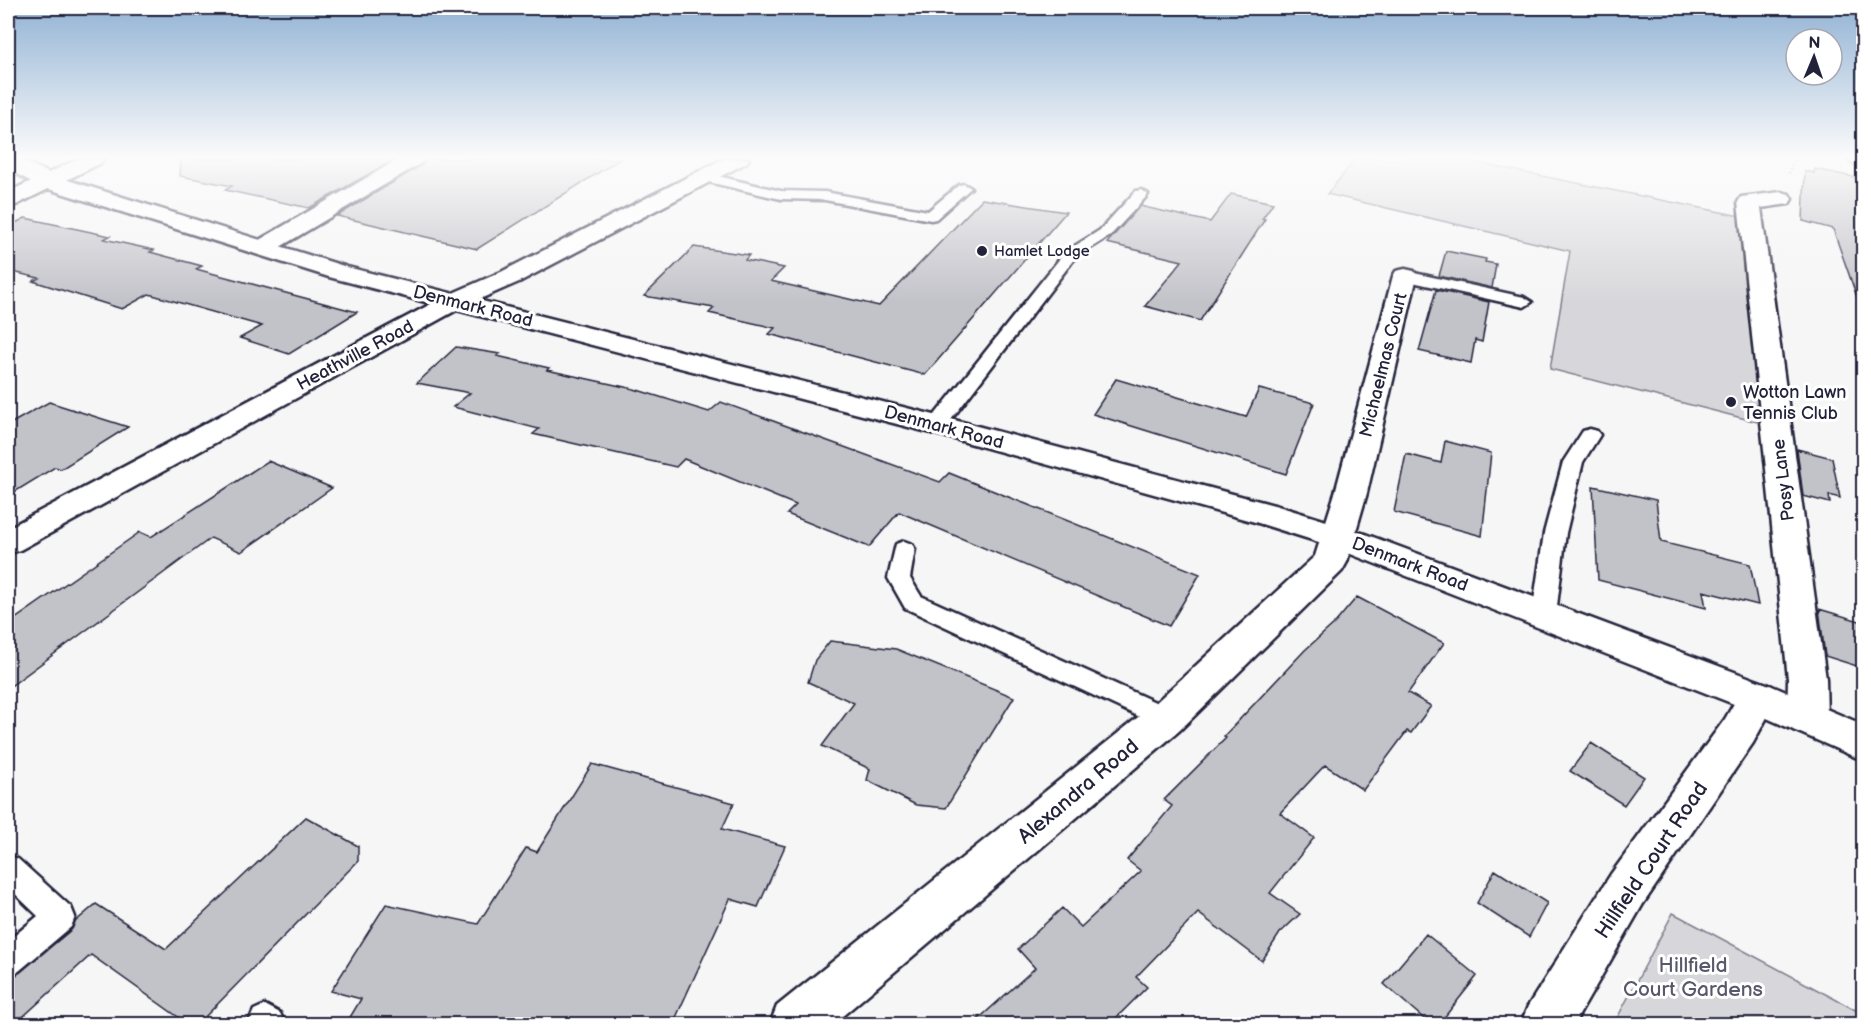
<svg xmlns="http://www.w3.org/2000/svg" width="1871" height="1032" font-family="'Balsamiq Sans',sans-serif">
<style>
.green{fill:#d7d7db;stroke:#7c7c8b;stroke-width:1.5}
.building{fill:#c2c2c9;stroke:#22223b;stroke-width:1.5}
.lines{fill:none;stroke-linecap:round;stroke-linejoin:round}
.service-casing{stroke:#22223b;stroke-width:5}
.minor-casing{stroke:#22223b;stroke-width:5}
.tertiary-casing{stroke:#22223b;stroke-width:5}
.path{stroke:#22223b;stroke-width:3;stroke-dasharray:1 3;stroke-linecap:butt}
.service{fill:#fff;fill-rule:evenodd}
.minor{fill:#fff;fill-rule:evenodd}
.tertiary{fill:#fff;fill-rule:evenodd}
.poi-dot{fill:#22223b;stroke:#fff;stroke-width:2}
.labels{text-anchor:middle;stroke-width:6;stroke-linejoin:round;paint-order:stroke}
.far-poi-label{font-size:15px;fill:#22223b;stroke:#fff;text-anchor:start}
.street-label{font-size:18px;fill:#22223b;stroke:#fff}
.poi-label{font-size:18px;fill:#22223b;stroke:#fff;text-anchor:start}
.near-street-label{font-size:21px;fill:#22223b;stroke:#fff}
.near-park-label{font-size:21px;fill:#58586b;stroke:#fff}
</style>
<rect width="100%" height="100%" fill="#f6f6f7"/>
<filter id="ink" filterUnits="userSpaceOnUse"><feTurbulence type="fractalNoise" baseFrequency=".0167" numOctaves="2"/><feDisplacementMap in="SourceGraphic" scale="12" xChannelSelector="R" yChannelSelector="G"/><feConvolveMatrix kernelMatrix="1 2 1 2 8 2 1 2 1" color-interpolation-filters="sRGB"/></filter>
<g filter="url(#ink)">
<!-- green -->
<path class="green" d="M 1356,159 L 1458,159 L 1750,218 L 1777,427 L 1550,369 L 1570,251 L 1327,194 Z
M 1673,913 L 1863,1014 L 1863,1024 L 1614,1024 Z"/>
<!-- building -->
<path class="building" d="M 181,159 L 395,159 L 309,208 L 225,190 L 232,186 L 180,176 Z
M 426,159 L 620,159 L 477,249 L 337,216 L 422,165 Z
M 1815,169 L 1863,179 L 1863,299 L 1858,300 L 1833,229 L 1803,221 L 1805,171 L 1814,173 Z
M 1231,194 L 1273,203 L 1262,219 L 1265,219 L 1200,321 L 1145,306 L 1182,261 L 1107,243 L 1140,206 L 1210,222 Z
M 982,199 L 1066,212 L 925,375 L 769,334 L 775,328 L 709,313 L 714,308 L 644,296 L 694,247 L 749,255 L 745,260 L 784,268 L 771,281 L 879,306 Z
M 25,218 L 110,236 L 104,239 L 154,250 L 150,252 L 202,266 L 196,269 L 357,312 L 289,354 L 240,338 L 262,326 L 149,294 L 122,309 L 33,281 L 39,278 L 8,271 L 8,227 Z
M 1446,251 L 1486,259 L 1485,262 L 1496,264 L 1492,288 L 1439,276 Z
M 1436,290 L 1489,302 L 1482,342 L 1475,340 L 1471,363 L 1419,351 Z
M 456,347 L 500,354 L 497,356 L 549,368 L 547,370 L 634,389 L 709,412 L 721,402 L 940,482 L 949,473 L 1200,574 L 1169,626 L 899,512 L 869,547 L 787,514 L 796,505 L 684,459 L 676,467 L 533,434 L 539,429 L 453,407 L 470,393 L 417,383 Z
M 1116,379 L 1246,417 L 1259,389 L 1314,403 L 1286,474 L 1093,414 Z
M 49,402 L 128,427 L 61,469 L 55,467 L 8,496 L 8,425 Z
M 1445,441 L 1491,453 L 1482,536 L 1394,512 L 1406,454 L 1441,463 Z
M 1797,449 L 1832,458 L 1840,498 L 1829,495 L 1830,503 L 1803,496 Z
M 268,461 L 332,488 L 241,552 L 211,538 L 8,688 L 8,624 L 140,532 L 151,537 Z
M 1593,486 L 1656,500 L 1661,542 L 1750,564 L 1758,605 L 1703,591 L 1706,608 L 1598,580 Z
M 1357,597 L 1444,643 L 1408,693 L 1431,706 L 1411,733 L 1407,731 L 1363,790 L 1325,765 L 1280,813 L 1314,838 L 1270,893 L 1300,914 L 1280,933 L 1262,961 L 1198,913 L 1136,977 L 1147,987 L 1110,1024 L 973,1024 L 1035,968 L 1018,949 L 1062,908 L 1081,927 L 1141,871 L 1127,860 L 1172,806 L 1164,800 L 1226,738 L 1224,736 L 1305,650 L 1335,623 Z
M 1819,609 L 1863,622 L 1863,668 L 1825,656 Z
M 830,641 L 896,649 L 1014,697 L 946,808 L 916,805 L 867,780 L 870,769 L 822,746 L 854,703 L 808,682 L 815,660 Z
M 1591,743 L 1644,777 L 1624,805 L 1570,771 Z
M 592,764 L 734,803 L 722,829 L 785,846 L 758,907 L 730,899 L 673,1024 L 346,1024 L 361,999 L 331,991 L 386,904 L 478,924 L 526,848 L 537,852 Z
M 306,817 L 358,846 L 358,861 L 198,1024 L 188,1024 L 91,955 L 15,1024 L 8,1024 L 8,982 L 72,929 L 75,922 L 96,904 L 166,949 Z
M 1495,870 L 1547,903 L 1529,937 L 1477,903 Z
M 1426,934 L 1477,976 L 1439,1024 L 1430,1024 L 1384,984 Z"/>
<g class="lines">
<defs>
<path id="service" d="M 705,173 L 781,191 L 825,192 L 928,211 L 959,185 L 964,184 L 971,188 L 936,219 L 931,220 L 825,200 L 781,199 L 700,180 L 698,177 L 700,174 Z
M 1141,190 L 1148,194 L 1146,197 L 1110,236 L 1075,258 L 944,429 L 930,429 L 928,425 L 930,421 L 1065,252 L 1100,230 L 1136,191 Z
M 1405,271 L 1524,297 L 1532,302 L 1524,307 L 1399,279 L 1397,276 L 1399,273 Z
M 1590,429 L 1597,431 L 1600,435 L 1583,462 L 1566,533 L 1556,614 L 1552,620 L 1544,623 L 1536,620 L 1532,614 L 1544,533 L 1563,462 L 1583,431 Z
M 904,541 L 912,544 L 915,549 L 910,578 L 921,596 L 1175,711 L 1179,718 L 1175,725 L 1166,729 L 1157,725 L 905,608 L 888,578 L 896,544 Z
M 8,855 L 18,859 L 71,907 L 75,917 L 71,927 L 19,971 L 8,975 L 8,941 L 38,916 L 8,887 Z
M 265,1005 L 280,1013 L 285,1024 L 250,1024 L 249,1021 L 254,1010 Z"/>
<path id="minor" d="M 78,159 L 104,159 L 101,163 L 16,205 L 8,206 L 8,192 Z
M 399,159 L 424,159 L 421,163 L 270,253 L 262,255 L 254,253 L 250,248 L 254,243 Z
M 723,159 L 749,159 L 746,163 L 519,282 L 464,306 L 20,550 L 8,554 L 8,528 L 446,296 L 501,272 Z
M 1848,159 L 1864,159 L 1864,166 L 1851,163 Z
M 1781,192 L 1789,194 L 1792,199 L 1789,204 L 1761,208 L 1826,679 L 1827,718 L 1821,730 L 1807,735 L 1793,730 L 1787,718 L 1788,679 L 1738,202 L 1741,197 Z
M 1405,269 L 1414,271 L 1417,276 L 1367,493 L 1347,562 L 1342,571 L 1180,730 L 833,1024 L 770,1024 L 777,1006 L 1152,706 L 1315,556 L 1335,493 L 1393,276 L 1396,271 Z
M 1758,681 L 1772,686 L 1778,697 L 1753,743 L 1643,904 L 1574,1024 L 1521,1024 L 1528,1006 L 1611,874 L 1725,719 L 1744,686 Z"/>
<path id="tertiary" d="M 8,159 L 20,159 L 55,176 L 347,267 L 962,422 L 1278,506 L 1349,528 L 1772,686 L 1864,725 L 1864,761 L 1744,708 L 1325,544 L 1255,522 L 951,438 L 329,277 L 39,186 L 8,169 Z"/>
</defs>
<!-- service casing -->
<use href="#service" class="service-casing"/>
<!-- minor casing -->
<use href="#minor" class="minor-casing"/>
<!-- tertiary casing -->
<use href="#tertiary" class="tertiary-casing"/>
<!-- path -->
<path class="path" d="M 1789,173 L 1793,159"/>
<!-- service -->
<use href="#service" class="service"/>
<!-- minor -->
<use href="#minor" class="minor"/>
<!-- tertiary -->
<use href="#tertiary" class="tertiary"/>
</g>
</g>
<!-- sky -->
<linearGradient id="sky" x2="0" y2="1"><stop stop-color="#91b2d4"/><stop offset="0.52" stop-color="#fbfbfb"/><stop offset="1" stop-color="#fbfbfb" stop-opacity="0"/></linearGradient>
<rect width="1871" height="303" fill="url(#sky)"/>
<!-- markers -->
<g class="poi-dot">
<circle cx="982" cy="251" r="6"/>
<circle cx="1731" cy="402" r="6"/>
</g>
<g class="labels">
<!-- far-poi labels -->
<g class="far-poi-label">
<text x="994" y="256">Hamlet Lodge</text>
</g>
<!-- street labels -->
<g class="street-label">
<text transform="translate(473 306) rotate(14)" y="6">Denmark Road</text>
<text transform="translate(355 355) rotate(-28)" y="6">Heathville Road</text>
<text transform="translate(1383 365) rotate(-76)" y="6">Michaelmas Court</text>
<text transform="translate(944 427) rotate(15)" y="6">Denmark Road</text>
<text transform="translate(1783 480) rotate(-97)" y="6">Posy Lane</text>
<text transform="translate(1410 564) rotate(21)" y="6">Denmark Road</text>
</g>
<!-- poi labels -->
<g class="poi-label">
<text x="1743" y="398">Wotton Lawn<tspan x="1743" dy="21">Tennis Club</tspan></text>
</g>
<!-- near-street labels -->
<g class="near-street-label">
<text transform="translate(1078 791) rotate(-40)" y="7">Alexandra Road</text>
<text transform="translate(1651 860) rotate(-56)" y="7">Hillfield Court Road</text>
</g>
<!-- near-park labels -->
<g class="near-park-label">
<text x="1693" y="972">Hillfield<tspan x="1693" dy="24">Court Gardens</tspan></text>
</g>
</g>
<!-- margin -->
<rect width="1871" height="1032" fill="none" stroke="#fff" stroke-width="30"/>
<rect x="15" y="15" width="1841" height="1002" fill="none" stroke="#22223b" stroke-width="2" filter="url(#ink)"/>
<!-- north arrow -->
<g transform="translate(1814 57) rotate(2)"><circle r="28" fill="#ffffff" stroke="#a7a7b1" stroke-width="1.5"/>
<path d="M0-4.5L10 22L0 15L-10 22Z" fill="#22223b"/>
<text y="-9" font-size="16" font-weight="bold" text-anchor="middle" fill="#22223b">N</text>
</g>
</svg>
